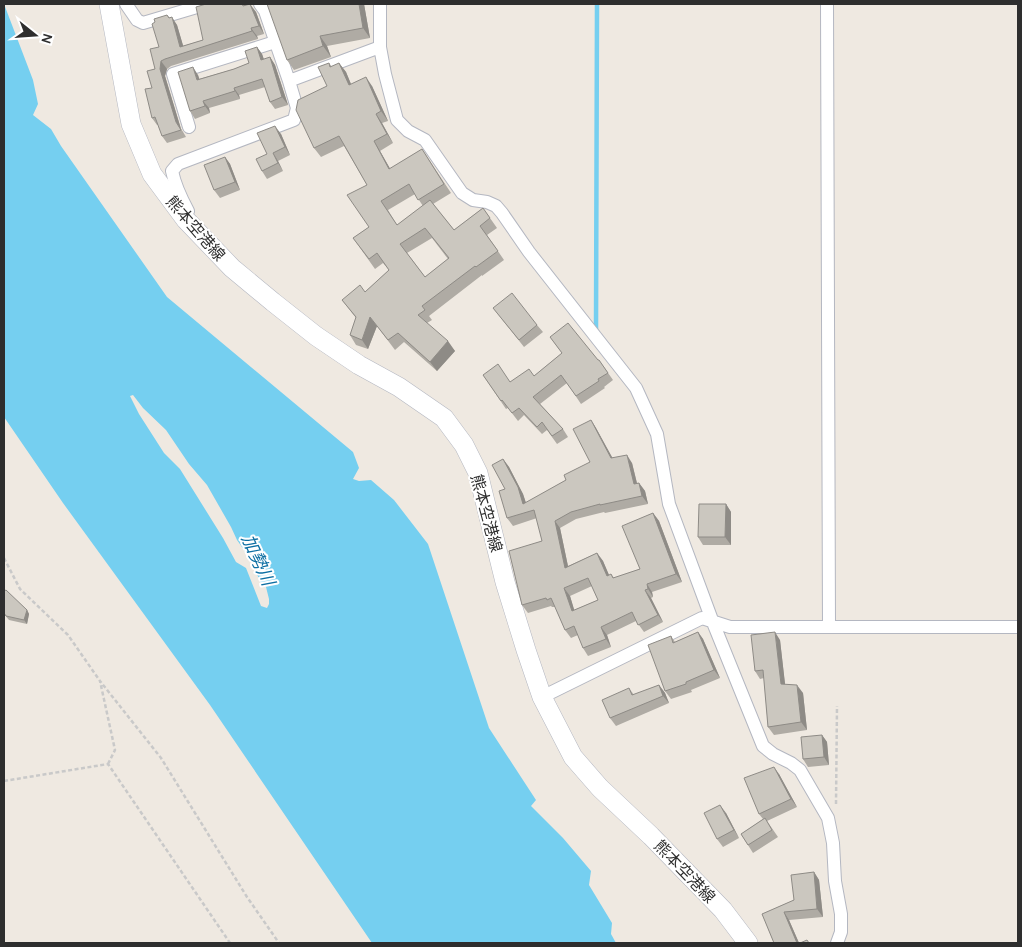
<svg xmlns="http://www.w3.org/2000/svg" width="1022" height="947" font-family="Karla,'Noto Sans JP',sans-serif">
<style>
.water{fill:#75cff0;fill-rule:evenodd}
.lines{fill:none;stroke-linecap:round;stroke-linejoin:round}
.stream{stroke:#75cff0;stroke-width:4.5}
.minor-casing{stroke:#b4b7c1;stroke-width:14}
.secondary-casing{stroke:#b4b7c1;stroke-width:20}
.path{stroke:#c9c9c9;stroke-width:2.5;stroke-dasharray:4 2.5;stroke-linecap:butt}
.minor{stroke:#fff;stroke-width:12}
.secondary{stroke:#fff;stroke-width:19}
.wall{fill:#afaba4;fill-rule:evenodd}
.shaded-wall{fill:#8e8b86}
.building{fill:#cbc7bf;stroke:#8e8b86;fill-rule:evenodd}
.labels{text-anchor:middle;stroke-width:4;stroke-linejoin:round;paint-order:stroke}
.street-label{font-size:16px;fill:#2e2e2e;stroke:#fff}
.water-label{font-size:18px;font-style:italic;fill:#0d6fa3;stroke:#fff}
</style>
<rect width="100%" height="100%" fill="#efe9e1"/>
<!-- water -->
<path class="water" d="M 4,4 L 33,80 L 38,104 L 33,115 L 51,129 L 61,146 L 167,297 L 353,452 L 359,468 L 353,479 L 359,481 L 371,480 L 394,500 L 428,544 L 489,728 L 536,800 L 531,806 L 563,838 L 591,871 L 589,885 L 612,923 L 611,934 L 616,943 L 372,943 L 210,705 L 63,503 L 4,417 ZM 133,395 L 143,408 L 166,430 L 189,464 L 207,485 L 231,527 L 237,540 L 249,557 L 261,583 L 266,587 L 269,599 L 269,604 L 267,608 L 261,606 L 246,568 L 236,562 L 223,538 L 180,469 L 164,453 L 139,414 L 130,396 Z"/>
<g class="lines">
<!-- stream -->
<path class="stream" d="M 596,330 L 597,4"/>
<defs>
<path id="minor" d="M 126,4 L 137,20 L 143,23 L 207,4
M 260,4 L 265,11 L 289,81
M 380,4 L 380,47 L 385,74 L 397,120 L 408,131 L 425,140 L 462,193 L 473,200 L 487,202 L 496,206 L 502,213 L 529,252 L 636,388 L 657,434 L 669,504 L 712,620 L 763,746 L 773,754 L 791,763 L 800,770 L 828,818 L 833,843 L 835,881 L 841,914 L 841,932 L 837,943
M 827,4 L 829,627
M 189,127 L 173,74 L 275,42
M 188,211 C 181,198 175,186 172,171 L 178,164 L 294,120 L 297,108 L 289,81 L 380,47
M 542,697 L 702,618 L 730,627 L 1018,627"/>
<path id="secondary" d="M 109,4 L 131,124 L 152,174 L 186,220 L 232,268 L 273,302 L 316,336 L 359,365 L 399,387 L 444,418 L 464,445 L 478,473 L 505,582 L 526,650 L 542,697 L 573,757 L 600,788 L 651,836 L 723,910 L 748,943"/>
</defs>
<!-- minor casing -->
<use href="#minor" class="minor-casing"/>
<!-- secondary casing -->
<use href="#secondary" class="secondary-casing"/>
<!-- path -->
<path class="path" d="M 4,558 L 20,589 L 68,635 L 100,681
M 108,764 L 115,750 L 100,681 L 161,758 L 247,897 L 279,943
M 4,781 L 108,764 L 230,943
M 836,804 L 837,706"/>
<!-- minor -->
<use href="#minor" class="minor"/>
<!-- secondary -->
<use href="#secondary" class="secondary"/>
</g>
<!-- wall -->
<path class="wall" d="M 245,4 L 246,5 L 256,12 L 264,34 L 257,36 L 258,39 L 171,66 L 167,69 L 165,76 L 181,129 L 186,137 L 167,143 L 162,136 L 158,125 L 157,125 L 152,118 L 152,88 L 159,47 L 155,22 L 167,15 L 177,25 L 183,46 L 203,40 Z
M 364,4 L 370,38 L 327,46 L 331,57 L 294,70 L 287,60 Z
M 257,47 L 262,54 L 264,60 L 270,57 L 275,65 L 288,105 L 275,109 L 270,102 L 265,87 L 239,95 L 240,99 L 209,108 L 210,113 L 195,119 L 190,111 L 198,75 L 199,79 L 234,69 L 249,63 Z
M 329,63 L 332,67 L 339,63 L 346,72 L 351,84 L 372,86 L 388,121 L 382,123 L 393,143 L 380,151 L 390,169 L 422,149 L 451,193 L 433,204 L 454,230 L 483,208 L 497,228 L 487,235 L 504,260 L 482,276 L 482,275 L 429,316 L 432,320 L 427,323 L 455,351 L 437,371 L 404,342 L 395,350 L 377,326 L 368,349 L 356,345 L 350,335 L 356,318 L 342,300 L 365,292 L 389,270 L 383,263 L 375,269 L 353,238 L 369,227 L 367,185 L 344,146 L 321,157 L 314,148 L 327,86 ZM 415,194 L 423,206 L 397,225 L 388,210 ZM 432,238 L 448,259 L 425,277 L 407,253 Z
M 281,134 L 290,155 L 278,161 L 283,171 L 267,179 L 262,171 L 267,154 Z
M 225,157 L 230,164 L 240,190 L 220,198 L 214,190 Z
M 493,308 L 537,325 L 543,332 L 524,347 Z
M 550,337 L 598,360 L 599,360 L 613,380 L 604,387 L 605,388 L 581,404 L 567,383 L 540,404 L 563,429 L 568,437 L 557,444 L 547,430 L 542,434 L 524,415 L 518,421 L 508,408 L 506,409 L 483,375 L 510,382 L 534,376 L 562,353 Z
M 591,420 L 596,428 L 612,458 L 632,463 L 637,483 L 639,483 L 645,491 L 648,504 L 605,513 L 604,512 L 576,519 L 560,528 L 568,566 L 597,553 L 603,561 L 609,576 L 611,574 L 614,578 L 640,569 L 653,513 L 659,521 L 682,582 L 652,592 L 653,597 L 651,598 L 663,622 L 644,632 L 636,621 L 607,635 L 611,647 L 588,656 L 583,648 L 578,635 L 571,638 L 565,630 L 555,607 L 552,607 L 551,606 L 528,613 L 522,605 L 542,541 L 537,518 L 513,526 L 507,518 L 503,459 L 509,467 L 523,494 L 526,503 L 566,480 L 590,462 ZM 592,586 L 598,600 L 574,610 L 570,596 Z
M 726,504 L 731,512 L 731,545 L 703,545 L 698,537 Z
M 4,591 L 27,610 L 29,614 L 27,624 L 9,620 L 4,614 Z
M 698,632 L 703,639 L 720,678 L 691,690 L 692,692 L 671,699 L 665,691 L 671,636 L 675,642 Z
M 780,640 L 785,685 L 803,693 L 807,730 L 774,735 L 768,727 L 764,678 L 760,679 L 755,671 Z
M 659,685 L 665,693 L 669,703 L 616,726 L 610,718 L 629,688 L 634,695 Z
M 822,735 L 827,742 L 829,765 L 808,767 L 803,759 Z
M 779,774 L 797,807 L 767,821 L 778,837 L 753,853 L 741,834 L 763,819 L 759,814 Z
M 726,813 L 739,838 L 723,847 L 717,839 Z
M 814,872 L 819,880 L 823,917 L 789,920 L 799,943 L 774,943 L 762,914 L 794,900 Z"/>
<!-- shaded-wall -->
<path class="shaded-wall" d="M 250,4 L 256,12 L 264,34 L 259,26 Z
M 359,4 L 364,4 L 370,38 L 363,28 Z
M 172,17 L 177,25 L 185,52 L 180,47 Z
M 251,28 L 257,36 L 258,39 L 252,31 Z
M 320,36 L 327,46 L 331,57 L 323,46 Z
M 257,47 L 262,54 L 267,68 L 261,60 Z
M 270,57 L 275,65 L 288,105 L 282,97 Z
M 161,61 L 167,69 L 165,76 L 181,129 L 186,137 L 176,122 L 160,69 Z
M 339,63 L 346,72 L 355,94 L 349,85 Z
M 193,67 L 198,75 L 202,87 L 197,80 Z
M 366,77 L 372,86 L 388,121 L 381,111 Z
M 234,88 L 239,95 L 240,99 L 235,91 Z
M 203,101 L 209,108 L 210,113 L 205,106 Z
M 376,114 L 382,123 L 393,143 L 387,134 Z
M 275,126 L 281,134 L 290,155 L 285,147 Z
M 374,141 L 380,151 L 396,179 L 389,169 Z
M 273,153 L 278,161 L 283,171 L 278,163 Z
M 225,157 L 230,164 L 240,190 L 235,182 Z
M 370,317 L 377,326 L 368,349 L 362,340 Z
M 448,341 L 455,351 L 437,371 L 430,362 Z
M 591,420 L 596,428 L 617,466 L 611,458 Z
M 627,455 L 632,463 L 639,492 L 634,484 Z
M 503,459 L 509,467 L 523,494 L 529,512 L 523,504 Z
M 639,483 L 645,491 L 648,504 L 642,496 Z
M 726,504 L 731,512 L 731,545 L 725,537 Z
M 653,513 L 659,521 L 682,582 L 676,574 Z
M 555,521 L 560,528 L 570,576 L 565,568 Z
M 597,553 L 603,561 L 613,584 L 607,576 Z
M 647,584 L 652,592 L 653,597 L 648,589 Z
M 564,588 L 570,596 L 577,619 L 572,611 Z
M 645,590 L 651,598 L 663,622 L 658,615 Z
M 27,610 L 29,614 L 27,624 L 24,620 Z
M 601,627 L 607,635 L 611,647 L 606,639 Z
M 698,632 L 703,639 L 720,678 L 714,670 Z
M 775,632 L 780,640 L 786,692 L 781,684 Z
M 659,685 L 665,693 L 669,703 L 663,696 Z
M 797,685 L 803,693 L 807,730 L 801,722 Z
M 822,735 L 827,742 L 829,765 L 824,757 Z
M 774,767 L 779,774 L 797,807 L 791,799 Z
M 720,805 L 726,813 L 739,838 L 734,830 Z
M 814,872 L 819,880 L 823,917 L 817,909 Z
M 784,912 L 789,920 L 799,943 L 797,943 Z"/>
<!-- building -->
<path class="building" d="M 206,4 L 242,4 L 243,6 L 250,4 L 259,26 L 251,28 L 252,31 L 165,59 L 161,61 L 160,69 L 176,122 L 181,130 L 162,136 L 155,117 L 152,118 L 145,89 L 152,88 L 147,71 L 155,69 L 150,49 L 159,47 L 152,24 L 155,22 L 154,19 L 167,15 L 169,18 L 172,17 L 180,47 L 203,40 L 196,7 Z
M 267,4 L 359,4 L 363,28 L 320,36 L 323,46 L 287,60 Z
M 257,47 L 261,60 L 270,57 L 282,97 L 270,102 L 262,79 L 234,88 L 235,91 L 203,101 L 205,106 L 190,111 L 178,72 L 193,67 L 197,80 L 234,69 L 249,63 L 245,51 Z
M 329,63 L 330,67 L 339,63 L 349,85 L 366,77 L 381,111 L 376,114 L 387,134 L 374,141 L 389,169 L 422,149 L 444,184 L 418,200 L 409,184 L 381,201 L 397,225 L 430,200 L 454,230 L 483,208 L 490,218 L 480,226 L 498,251 L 476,267 L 475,266 L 422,306 L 425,310 L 418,315 L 448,341 L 430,362 L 398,333 L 388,340 L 370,317 L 362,340 L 350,335 L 356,317 L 342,300 L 360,285 L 365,292 L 389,270 L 377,253 L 369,259 L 353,238 L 369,227 L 347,195 L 367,185 L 339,136 L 314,148 L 296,110 L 298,100 L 327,86 L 318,67 ZM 425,228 L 449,258 L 425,277 L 400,244 Z
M 275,126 L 285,147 L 273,153 L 278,163 L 262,171 L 256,159 L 267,154 L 257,133 Z
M 225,157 L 235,182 L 214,190 L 204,165 Z
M 512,293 L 537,325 L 519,340 L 493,308 Z
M 568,323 L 598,360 L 599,360 L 608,373 L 598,379 L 599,381 L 576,396 L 561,375 L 533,397 L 563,429 L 552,436 L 542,422 L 537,427 L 519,408 L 512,413 L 502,400 L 501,401 L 483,375 L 498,364 L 510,382 L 529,369 L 534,376 L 562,353 L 550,337 Z
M 591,420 L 611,458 L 627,455 L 634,484 L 639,483 L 642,496 L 600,505 L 600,504 L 571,512 L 555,521 L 565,568 L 597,553 L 607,576 L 611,574 L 613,578 L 640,569 L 622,526 L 653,513 L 676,574 L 647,584 L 648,589 L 645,590 L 658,615 L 638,625 L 632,612 L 601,627 L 606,639 L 583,648 L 574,626 L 565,630 L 551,598 L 547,600 L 546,598 L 522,605 L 509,551 L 542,541 L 534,510 L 507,518 L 499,491 L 505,489 L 492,465 L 503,459 L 518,487 L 523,504 L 566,480 L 564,475 L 590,462 L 573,429 ZM 588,578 L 598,600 L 572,611 L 564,588 Z
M 699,504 L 726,504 L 725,537 L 698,537 Z
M 6,590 L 27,610 L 24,620 L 6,616 L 4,613 L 4,591 Z
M 698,632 L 714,670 L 686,682 L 686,684 L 665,691 L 648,645 L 671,636 L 673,643 Z
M 775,632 L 781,684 L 797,685 L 801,722 L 768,727 L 763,670 L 755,671 L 751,635 Z
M 659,685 L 663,696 L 610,718 L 602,700 L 629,688 L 632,695 Z
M 822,735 L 824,757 L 803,759 L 801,737 Z
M 774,767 L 791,799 L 759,814 L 744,778 Z
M 720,805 L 734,830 L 717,839 L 704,813 Z
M 765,818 L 772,830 L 748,845 L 741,834 Z
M 814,872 L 817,909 L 784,912 L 797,943 L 774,943 L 762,914 L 794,900 L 791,875 Z
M 807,940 L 809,943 L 800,943 Z"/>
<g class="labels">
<!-- street labels -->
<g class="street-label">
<text transform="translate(196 228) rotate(49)" y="6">熊本空港線</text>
<text transform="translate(487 513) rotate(75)" y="6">熊本空港線</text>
<text transform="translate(685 871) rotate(46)" y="6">熊本空港線</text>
</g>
<!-- water labels -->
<g class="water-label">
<text transform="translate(258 560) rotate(65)" y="6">加勢川</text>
</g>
</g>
<!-- border -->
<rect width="1022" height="947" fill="none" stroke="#2e2e2e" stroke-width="10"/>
<!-- north arrow -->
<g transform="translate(35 35) rotate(107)" stroke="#ffffff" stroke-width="4" paint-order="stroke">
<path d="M0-4L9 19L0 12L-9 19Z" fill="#2e2e2e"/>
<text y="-8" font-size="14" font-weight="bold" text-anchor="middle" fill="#2e2e2e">N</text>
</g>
</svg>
